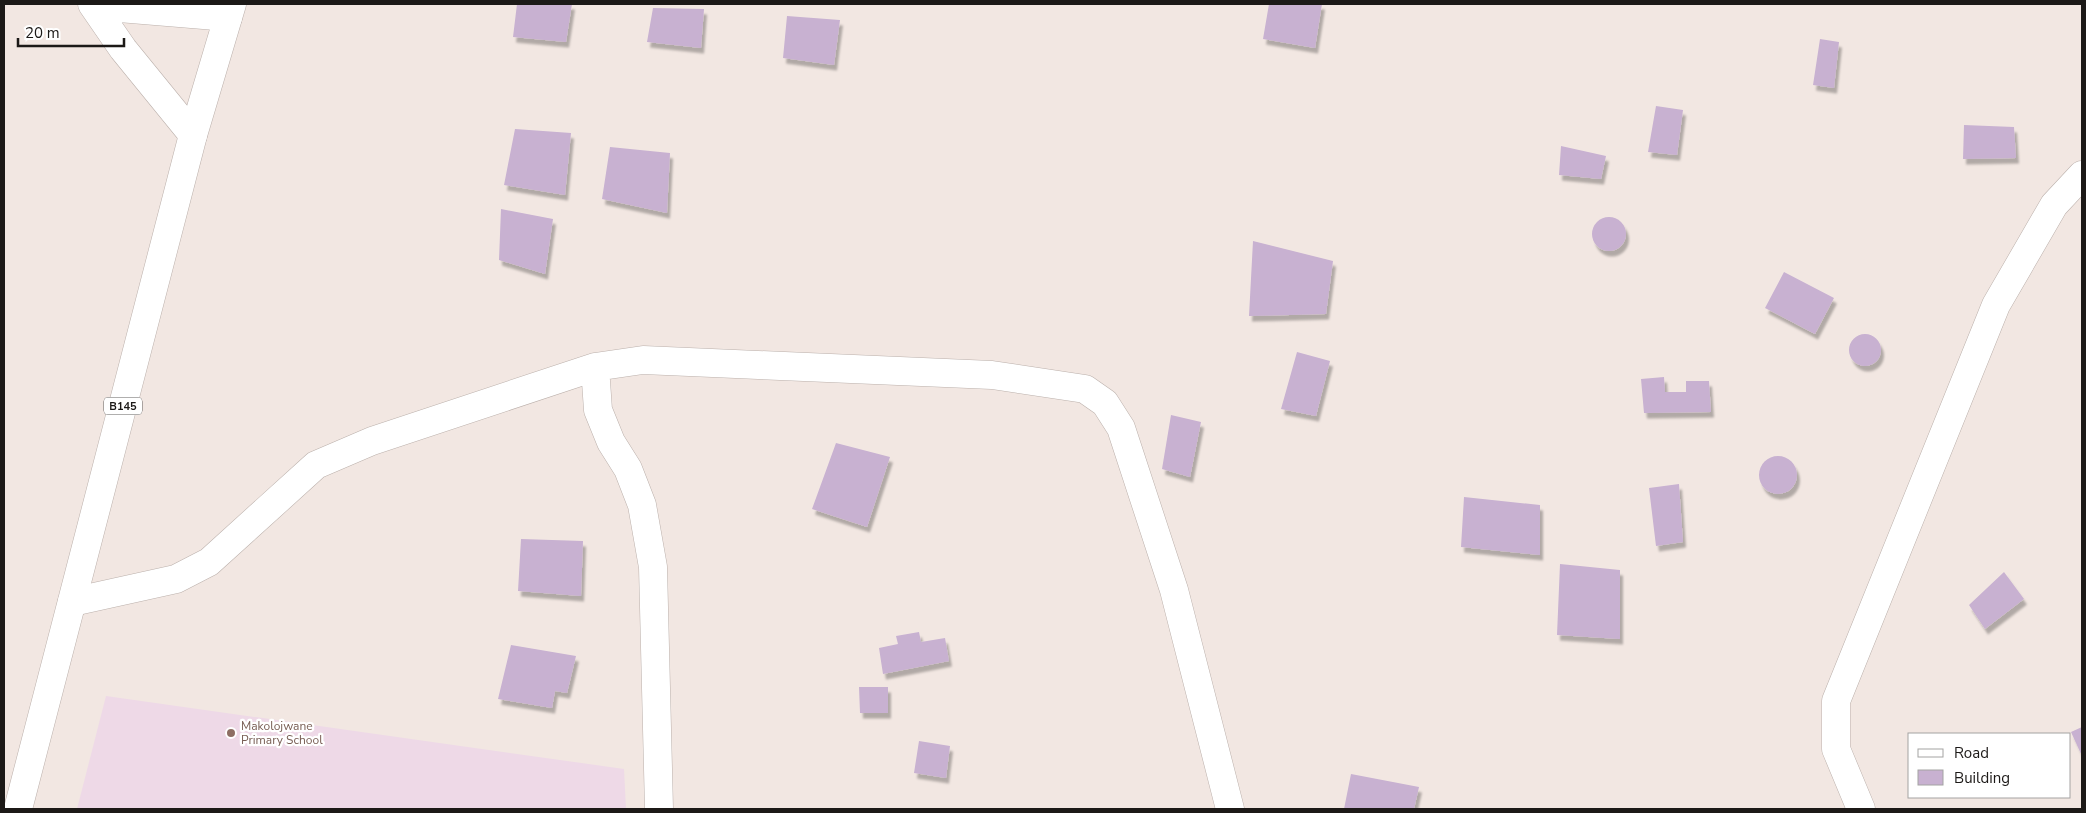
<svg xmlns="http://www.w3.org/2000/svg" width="2086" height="813" font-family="'Nunito Sans',sans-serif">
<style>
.education{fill:#eed9e7}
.building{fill:#c8b1d1;filter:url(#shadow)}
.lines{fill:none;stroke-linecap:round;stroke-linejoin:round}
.minor-casing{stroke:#bbb0ab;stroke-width:29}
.major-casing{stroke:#bbb0ab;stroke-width:29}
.minor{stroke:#fff;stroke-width:28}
.major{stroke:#fff;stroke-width:28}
.education-dot{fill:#8d6e63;stroke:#fff;stroke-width:2}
.labels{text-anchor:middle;stroke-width:4.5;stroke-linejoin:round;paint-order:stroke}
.shield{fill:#fff;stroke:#605e5d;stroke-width:1}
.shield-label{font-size:11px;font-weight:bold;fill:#1c1917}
.education-label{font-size:12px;fill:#785e54;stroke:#fff;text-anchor:start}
</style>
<defs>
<filter id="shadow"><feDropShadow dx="3" dy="5.5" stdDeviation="1" flood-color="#0004"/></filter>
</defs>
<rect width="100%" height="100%" fill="#f2e7e2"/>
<!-- education -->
<path class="education" d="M 106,696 L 624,769 L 626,809 L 77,809 Z"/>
<!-- building -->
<path class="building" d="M 517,4 L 572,4 L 566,42 L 513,37 Z
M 1269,4 L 1322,4 L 1315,48 L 1263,39 Z
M 653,8 L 704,9 L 701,48 L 647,42 Z
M 787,16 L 840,20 L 834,65 L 783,58 Z
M 1820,39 L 1839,42 L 1834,88 L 1813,85 Z
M 1656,106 L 1683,110 L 1677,155 L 1648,152 Z
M 1964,125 L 2014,127 L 2016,158 L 1963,159 Z
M 515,129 L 571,133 L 565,195 L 504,185 Z
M 1561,146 L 1606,156 L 1601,179 L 1559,175 Z
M 610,147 L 670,153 L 667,213 L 602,199 Z
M 501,209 L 553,219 L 545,274 L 499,260 Z
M1592 234a17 17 0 1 1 34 0a17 17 0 1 1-34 0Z
M 1253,241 L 1333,261 L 1326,314 L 1249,316 Z
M 1784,272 L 1834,298 L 1815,334 L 1765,308 Z
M1849 350a16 16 0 1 1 32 0a16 16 0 1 1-32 0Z
M 1297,352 L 1330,361 L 1316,416 L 1281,409 Z
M 1664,377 L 1665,392 L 1686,392 L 1686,381 L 1709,381 L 1711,412 L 1644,413 L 1641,379 Z
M 1171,415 L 1201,422 L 1190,477 L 1162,469 Z
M 836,443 L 890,457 L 867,527 L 812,509 Z
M1759 475a19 19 0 1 1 38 0a19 19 0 1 1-38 0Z
M 1679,484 L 1683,542 L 1656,546 L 1649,488 Z
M 1464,497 L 1540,505 L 1540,555 L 1461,547 Z
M 521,539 L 583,541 L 581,596 L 518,591 Z
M 1560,564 L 1620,570 L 1620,639 L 1557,635 Z
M 2004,572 L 2024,599 L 1985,629 L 1969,605 Z
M 919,632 L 921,642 L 945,638 L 949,661 L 883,674 L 879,648 L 898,644 L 896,636 Z
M 511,645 L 576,656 L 567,693 L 555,691 L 552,708 L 498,699 Z
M 859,687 L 888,687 L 888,713 L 860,713 Z
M 2082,727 L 2082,756 L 2071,732 Z
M 919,741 L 950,746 L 946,778 L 914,773 Z
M 1351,774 L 1419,787 L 1414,809 L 1344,809 Z"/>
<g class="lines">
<defs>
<path id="minor" d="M 92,4 L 123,49 L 193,135
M 95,6 L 228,17
M 595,367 L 598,410 L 611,442 L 628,469 L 642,505 L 653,567 L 659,809
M 72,602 L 176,579 L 209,562 L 316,465 L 372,441 L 595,367 L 643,360 L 992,375 L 1085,389 L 1105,403 L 1121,428 L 1174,590 L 1230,809
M 1861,809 L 1836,749 L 1836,701 L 1996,305 L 2054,205 L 2082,175"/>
<path id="major" d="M 18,809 L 193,135 L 232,4"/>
</defs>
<!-- minor casing -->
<use href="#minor" class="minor-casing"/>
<!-- major casing -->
<use href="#major" class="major-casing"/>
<!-- minor -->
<use href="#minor" class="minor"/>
<!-- major -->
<use href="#major" class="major"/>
</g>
<!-- markers -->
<circle class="education-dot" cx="231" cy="733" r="5"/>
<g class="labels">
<!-- shield labels -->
<rect class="shield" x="104" y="397.5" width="38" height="17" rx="4"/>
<g class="shield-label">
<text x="123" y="410">B145</text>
</g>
<!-- education labels -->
<g class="education-label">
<text x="241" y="730">Makolojwane<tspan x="241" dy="14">Primary School</tspan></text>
</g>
</g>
<!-- border -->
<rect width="2086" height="813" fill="none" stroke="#1c1917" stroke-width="10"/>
<!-- legend -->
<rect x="1908" y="733" width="162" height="65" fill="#ffffff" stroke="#a4a3a2"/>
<rect x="1918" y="749" width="25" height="8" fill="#ffffff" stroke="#a4a3a2"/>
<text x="1954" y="758" font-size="15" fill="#1c1917">Road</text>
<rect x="1918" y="770" width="25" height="15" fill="#c8b1d1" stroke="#a4a3a2"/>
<text x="1954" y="783" font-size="15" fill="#1c1917">Building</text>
<!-- scale -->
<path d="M18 38v8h106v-8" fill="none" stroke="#1c1917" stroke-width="2.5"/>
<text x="25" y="38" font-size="15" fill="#1c1917" stroke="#ffffff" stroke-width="4" paint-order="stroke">20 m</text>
</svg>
